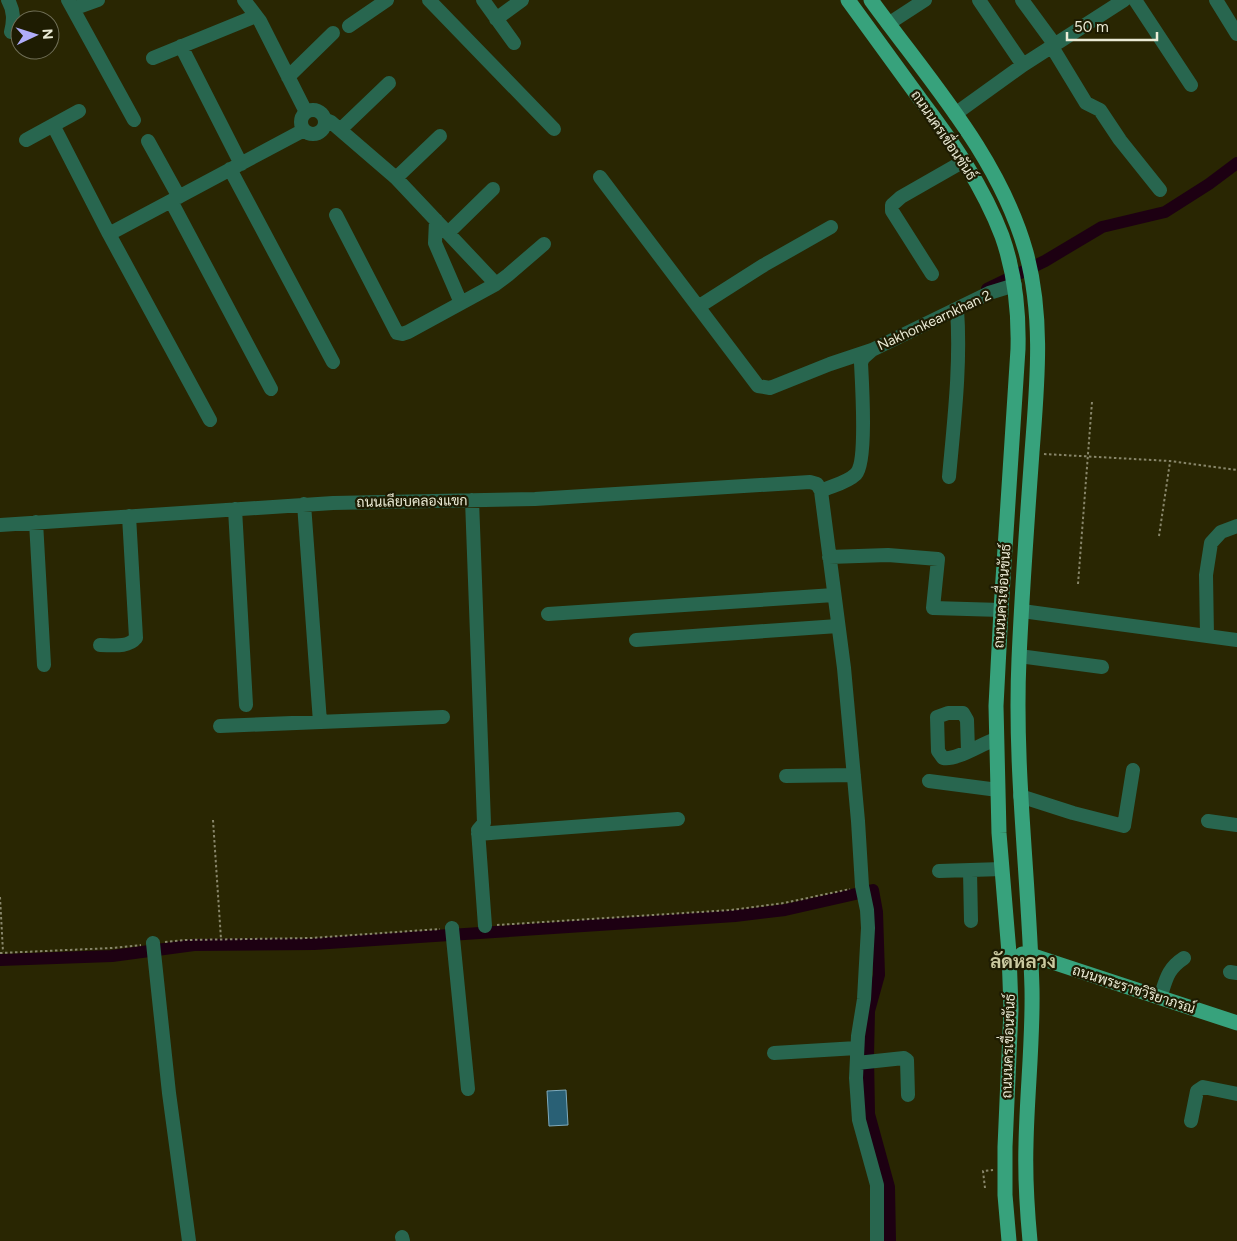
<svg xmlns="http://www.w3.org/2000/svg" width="1237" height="1241" font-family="Figtree,Sarabun,sans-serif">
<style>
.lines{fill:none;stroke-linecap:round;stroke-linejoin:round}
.canal{stroke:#1d0012;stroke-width:12}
.building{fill:#296075;stroke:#7eaabc}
.path{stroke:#88866a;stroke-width:2;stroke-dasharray:2.5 2.5;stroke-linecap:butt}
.minor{stroke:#28664f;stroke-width:14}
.major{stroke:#37a27c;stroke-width:15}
.labels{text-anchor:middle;stroke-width:4.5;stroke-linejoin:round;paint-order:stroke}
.street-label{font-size:14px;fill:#ebebd6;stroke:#1e1c02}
.district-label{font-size:19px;font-weight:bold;fill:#cbcaa1;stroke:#1e1c02}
</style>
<rect width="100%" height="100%" fill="#292602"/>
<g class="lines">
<!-- canal -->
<path class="canal" d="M 987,289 L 1045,261 L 1102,227 L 1165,212 L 1209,184 L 1237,163
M 0,960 L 112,956 L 194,945 L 314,944 L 735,916 L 785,910 L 873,890 L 877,912 L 879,975 L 869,1011 L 868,1056 L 869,1114 L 889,1187 L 890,1241"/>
</g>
<!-- building -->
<path class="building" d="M 566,1090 L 568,1125 L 549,1126 L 547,1091 Z"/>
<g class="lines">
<!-- path -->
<path class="path" d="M 1044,454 L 1170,461 L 1237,470
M 1159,536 L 1170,462
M 1078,584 L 1092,402
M 213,820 L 221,939
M 0,897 L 3,952
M 497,925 L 731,910 L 784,903 L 850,889
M 165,942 L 186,940 L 311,938 L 440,929
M 0,953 L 112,948 L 141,945
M 985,1188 L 983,1171 L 993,1170"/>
<!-- minor -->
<path class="minor" d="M 8,0 C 14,11 14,20 11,32
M 68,0 L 134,120
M 244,0 L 260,21 L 306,112
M 429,0 L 554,129
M 483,0 L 514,43
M 979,0 L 1023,65
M 1022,0 L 1055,45
M 1135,0 L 1191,85
M 1216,0 L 1237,34
M 73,9 L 98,0
M 496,19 L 522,0
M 888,24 L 925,0
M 349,26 L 387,0
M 181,46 L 241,164
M 1052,47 L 1086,103 L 1100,110 L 1120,140 L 1160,190
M 153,58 L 256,16
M 288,77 L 333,33
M301 122a12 12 0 1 1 24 0a12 12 0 1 1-24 0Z
M 955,114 L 1023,65 L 1124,0
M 326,120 L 331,122 L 396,178 L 496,284
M 53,125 L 109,234 L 210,420
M 341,129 L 389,83
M 26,140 L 79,111
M 148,141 L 179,197
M 230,169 L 333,362
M 600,177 L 758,386 L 770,388 L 830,364 L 872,350
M 396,178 L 440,136
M 171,201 L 271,389
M 336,215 L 397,333 L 402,334 L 408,332 L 496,284 L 508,275 L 544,244
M 436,220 L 435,243 L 461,303
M 448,233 L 493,189
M 109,234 L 304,130
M 932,274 L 892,211 L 892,205 L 901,197 L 964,161
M 698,307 L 764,265 L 831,227
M 949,477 C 954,421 961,365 957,309
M 821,491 C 831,486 847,483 856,474 C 867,463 862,382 861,363 L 863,358 L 872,350 L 989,293 L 1015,285
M 472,500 L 484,823 L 478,830 L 485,926
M 304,504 L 320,722
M 235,509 L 246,705
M 36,522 L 44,665
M 0,525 L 333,503 L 535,499 L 810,482 L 817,484 L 821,491 L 844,668 L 858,821 L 862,886 L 867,910 L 868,928 L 864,999 L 858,1036 L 856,1078 L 859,1120 L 877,1185 L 877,1241
M 829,557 L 888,555 L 938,559 L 933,608 L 1001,610
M 1022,611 L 1237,640
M 548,614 L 834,595
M 1207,636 L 1206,575 L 1211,543 L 1221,532 L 1237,526
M 636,640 L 838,626
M 100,645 C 112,645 128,648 136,638 L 129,516
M 1019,656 L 1102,667
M 220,726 L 443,717
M 968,751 L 967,720 L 963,713 L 948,713 L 937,717 L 938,751 L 943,758 C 956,761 981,744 996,739
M 786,776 L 854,775
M 929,781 L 998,790
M 1020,796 L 1073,813 L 1124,826 L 1133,770
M 1208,821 L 1237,825
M 478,834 L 678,819
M 939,871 L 1002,869
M 970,871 L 971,921
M 452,928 L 468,1089
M 153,943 L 169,1093 L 189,1241
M 1230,972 L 1237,973
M 1160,998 C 1166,980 1167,969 1184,958
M 774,1053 L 857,1048
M 857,1063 L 904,1058 L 907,1060 L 908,1095
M 1191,1121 L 1197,1091 L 1203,1087 L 1237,1094
M 402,1237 L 403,1241"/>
<!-- major -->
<path class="major" d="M 848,0 C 872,33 896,66 920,99 C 952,141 983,186 1002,236 C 1015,273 1019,310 1018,349 L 1001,610 L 996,706 L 999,833 L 1009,953 L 1011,1009 L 1005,1147 L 1005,1195 L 1009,1241
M 871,0 C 928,79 999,156 1026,252 C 1044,318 1037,385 1032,452 C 1027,521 1022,590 1019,659 C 1014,769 1029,878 1032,989 C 1033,1041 1027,1092 1026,1144 C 1025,1176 1027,1209 1030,1241
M 1022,954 L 1031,955 L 1237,1023"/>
</g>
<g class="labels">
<!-- street labels -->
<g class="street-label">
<text transform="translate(944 135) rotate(56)" y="5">ถนนนครเขื่อนขันธ์</text>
<text transform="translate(934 320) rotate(-25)" y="5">Nakhonkearnkhan 2</text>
<text transform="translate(412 501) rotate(-1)" y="5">ถนนเลียบคลองแขก</text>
<text transform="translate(1002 596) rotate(-86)" y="5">ถนนนครเขื่อนขันธ์</text>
<text transform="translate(1134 989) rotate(18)" y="5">ถนนพระราชวิริยาภรณ์</text>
<text transform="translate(1008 1046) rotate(-88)" y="5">ถนนนครเขื่อนขันธ์</text>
</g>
<!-- district labels -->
<g class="district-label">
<text x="1023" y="968">ลัดหลวง</text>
</g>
</g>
<!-- north arrow -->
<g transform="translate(35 35) rotate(86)"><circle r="24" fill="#1e1c02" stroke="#706f57"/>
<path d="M0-4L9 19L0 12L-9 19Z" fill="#b0adfa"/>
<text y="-8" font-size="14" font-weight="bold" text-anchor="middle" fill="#ebebd6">N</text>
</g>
<!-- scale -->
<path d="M1067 32v8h90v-8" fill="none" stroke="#ebebd6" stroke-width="2.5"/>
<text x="1074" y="32" font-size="15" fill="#ebebd6" stroke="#1e1c02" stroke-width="4" paint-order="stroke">50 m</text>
</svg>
